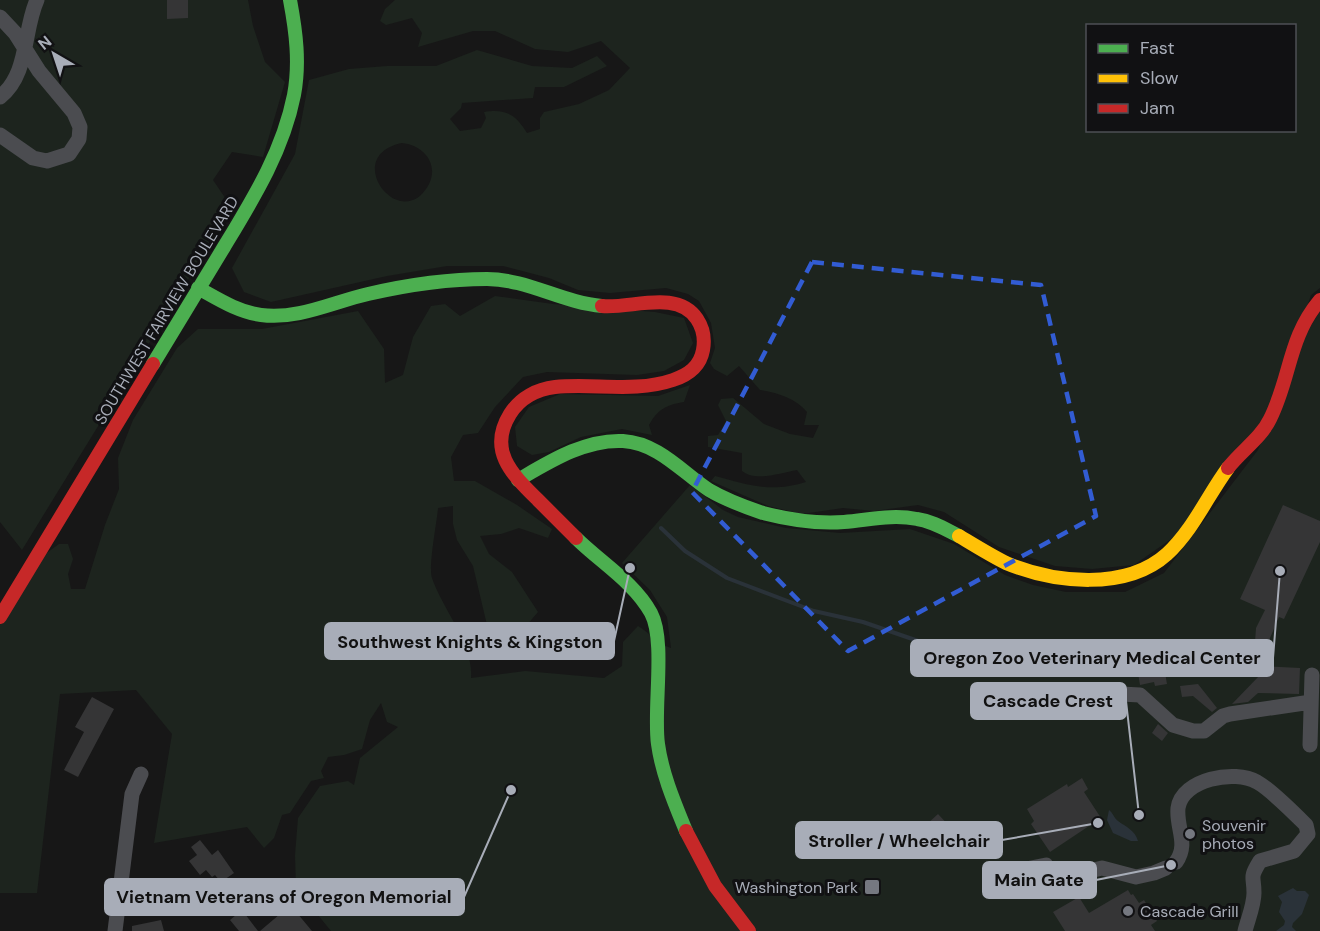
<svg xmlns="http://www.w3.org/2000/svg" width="1320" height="931" font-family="'DM Sans',sans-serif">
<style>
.green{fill:#1d241e;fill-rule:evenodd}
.water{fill:#2a3239}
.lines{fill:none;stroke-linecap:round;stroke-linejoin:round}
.stream{stroke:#2a3239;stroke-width:4}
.building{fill:#353536}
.street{stroke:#4b4c50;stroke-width:15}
.fast{stroke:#4caf50;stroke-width:14}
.slow{stroke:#ffc107;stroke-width:14}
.jam{stroke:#c62828;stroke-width:14}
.marked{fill:none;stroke:#325cd3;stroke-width:4.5;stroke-dasharray:12 8;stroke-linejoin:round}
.poi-dot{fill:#757880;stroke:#111113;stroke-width:2}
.labels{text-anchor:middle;stroke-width:6;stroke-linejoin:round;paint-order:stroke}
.street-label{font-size:16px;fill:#a8adb8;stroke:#111113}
.poi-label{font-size:16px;fill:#a8adb8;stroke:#111113;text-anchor:start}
.leader{fill:none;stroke:#a8adb8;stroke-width:2}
.callout-dot{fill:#a8adb8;stroke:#111113;stroke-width:2}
.callout{fill:#a8adb8;stroke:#a8adb8;stroke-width:2}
.callout-label{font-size:18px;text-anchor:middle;font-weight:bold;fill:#111}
</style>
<rect width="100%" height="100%" fill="#171717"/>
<!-- green -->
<path class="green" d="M 0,0 L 248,0 L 253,26 L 265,62 L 285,82 L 263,157 L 232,152 L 213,180 L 232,208 L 22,550 L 0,522 Z
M 395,0 L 1320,0 L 1320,288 L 1311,295 L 1273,406 L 1174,537 L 1134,565 L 1092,569 L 1055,566 L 999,547 L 944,512 L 918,505 L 874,511 L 843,508 L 802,514 L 768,506 L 711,481 L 715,476 C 748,485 771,493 806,482 L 797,470 C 780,473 756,482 742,471 L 742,453 L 708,447 L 708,436 L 718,435 L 726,421 L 718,405 L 721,399 L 733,398 L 764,424 L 790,434 L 813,438 L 819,425 L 804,425 L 807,412 C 795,398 778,393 760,390 L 739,366 L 727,376 L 714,369 L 710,363 L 715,348 L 711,323 L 699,301 L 688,294 L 666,288 L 610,293 L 578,290 L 549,278 L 503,266 L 447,266 L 387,276 L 271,302 L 244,292 L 232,268 L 295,154 L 309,80 L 349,69 L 387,66 L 436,66 L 477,50 L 532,66 L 572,68 L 597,56 L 607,66 L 564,87 L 535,87 L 533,98 L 462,103 L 461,108 L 450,119 L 460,131 L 481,128 L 486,118 L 484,112 C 506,108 516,115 527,133 L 540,129 L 540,118 L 544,112 L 579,104 L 609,90 L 630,68 L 601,41 L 568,52 L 535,49 L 495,31 L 473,31 L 418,47 L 422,33 L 412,18 L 386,25 L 380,21 L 385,9 ZM 1088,26 L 1294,26 L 1294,130 L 1088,130 ZM 402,143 C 424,145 440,165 428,186 C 400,234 340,156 402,143 Z
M 495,296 L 553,304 L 655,312 L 684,318 L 693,343 L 684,360 L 664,371 L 637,375 L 547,372 L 523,377 L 495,407 L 478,433 L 463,435 L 451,457 L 454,481 L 475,481 L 517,505 L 552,529 L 548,538 L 519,528 L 501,534 L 480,536 L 489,554 L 512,572 L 538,612 L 520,633 L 501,642 L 487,625 L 473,566 L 457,540 L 453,524 L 453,506 L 438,508 C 437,522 428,567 432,578 C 442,608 474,645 471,678 L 525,671 L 604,678 L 622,666 L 623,642 L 638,626 C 651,634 656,643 671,648 L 667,617 L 650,590 L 622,563 L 690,485 L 723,510 L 738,517 L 786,528 L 840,533 L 910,529 L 954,544 L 1005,575 L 1033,585 L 1066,592 L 1125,592 L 1164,573 L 1258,450 L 1304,337 L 1320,311 L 1320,931 L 331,931 L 296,888 L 295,855 L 298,818 L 320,786 L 348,781 L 354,785 L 360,758 L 398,727 L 387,722 L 381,703 L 370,720 L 362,749 L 344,755 L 328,757 L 321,771 L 324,778 L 311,781 L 290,813 L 282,815 L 274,838 L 264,848 L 247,827 L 154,843 L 172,734 L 136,690 L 60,694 L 37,893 L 0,893 L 0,617 L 33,563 L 59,544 L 68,544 L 73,559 L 68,574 L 71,589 L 85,589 L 105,525 L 119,489 L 118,458 L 133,420 L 177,348 L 198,329 L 262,329 L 358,311 L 384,349 L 385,383 L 403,375 L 413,337 L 431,306 L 445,304 L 460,316 Z
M 690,385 L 684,402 C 666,405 658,409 649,425 L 652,435 L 622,429 L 581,437 L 549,452 L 532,455 L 517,446 L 515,427 L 529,407 L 560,394 L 658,396 Z"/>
<!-- water -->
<path class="water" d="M 1109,810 C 1113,813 1114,818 1118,821 C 1126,827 1135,830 1138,841 L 1131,841 L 1113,833 L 1107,820 Z
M 1293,888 L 1297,891 L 1305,891 L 1309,895 L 1302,914 L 1293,923 L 1292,927 L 1296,931 L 1276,931 L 1284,925 L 1285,921 L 1279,912 L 1282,902 L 1278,896 Z"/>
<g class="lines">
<!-- stream -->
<path class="stream" d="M 661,528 L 685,551 L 727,578 L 814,611 L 863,622 L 924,643 L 939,651"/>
</g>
<!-- building -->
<path class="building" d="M 167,0 L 188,0 L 188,18 L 167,19 Z
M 1283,505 L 1320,521 L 1320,542 L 1284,619 L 1279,617 L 1267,645 L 1260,650 L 1255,642 L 1256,628 L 1265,610 L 1240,599 Z
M 1261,666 L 1300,668 L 1299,694 L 1258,693 L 1248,702 L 1232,704 L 1260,675 Z
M 1164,667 L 1167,684 L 1155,686 L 1154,682 L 1140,685 L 1138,673 Z
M 1198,684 L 1217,708 L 1212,712 L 1193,696 L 1182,697 L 1180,686 Z
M 92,697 L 114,709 L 78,777 L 64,770 L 84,732 L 75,727 Z
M 1158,724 L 1168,733 L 1162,741 L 1152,733 Z
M 1082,778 L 1088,789 L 1084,792 L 1101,818 L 1050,852 L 1031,824 L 1034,821 L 1027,809 L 1067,784 L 1068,787 Z
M 938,814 L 952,829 L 941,839 L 927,824 Z
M 200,840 L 212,855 L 218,850 L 234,873 L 221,882 L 215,875 L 212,877 L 206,870 L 200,875 L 189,861 L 197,855 L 191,847 Z
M 1078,885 L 1082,892 L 1070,899 L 1066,891 Z
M 1128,890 L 1131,895 L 1133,894 L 1139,903 L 1144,900 L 1157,921 L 1151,925 L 1155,931 L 1065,931 L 1053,912 L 1079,897 L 1089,913 Z
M 293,903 L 297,913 L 312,931 L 260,931 Z
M 242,910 L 258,931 L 239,931 L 230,920 Z
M 161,920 L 164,931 L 132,931 L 132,926 Z"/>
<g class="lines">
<!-- street -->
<path class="street" d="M 0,17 L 15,33 L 39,71 L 74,113 L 80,127 L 79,139 L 69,154 L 47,161 L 33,158 L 0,135
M 0,97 C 29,74 23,31 37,0
M 1121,694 L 1140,695 L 1173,725 L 1193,731 L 1204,731 L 1223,716 L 1230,714 L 1311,702
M 1310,745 L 1312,675
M 1176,862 C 1189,844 1176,828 1178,808 C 1182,779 1235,769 1257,782 C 1270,789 1295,814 1306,825 L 1308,834 L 1294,851 L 1260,861 C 1249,879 1254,875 1254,893 C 1254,905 1248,919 1245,931
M 1031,868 L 1046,865 L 1057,885 L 1077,874 L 1102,868 L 1136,877 L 1154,873 L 1166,868
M 115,931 L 132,794 L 141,774"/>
<!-- fast -->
<path class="fast" d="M 198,288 C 218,299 238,312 261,315 C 298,320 333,302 368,294 C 407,285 447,279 487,279 C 527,279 563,303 602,306
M 153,364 C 177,325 200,286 224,247 C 253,199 283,151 294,95 C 300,63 296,32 290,0
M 518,480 C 549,462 585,439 623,441 C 658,443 682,472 709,490 C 726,500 745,507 763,513 C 790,520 817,524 844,522 C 869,520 892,514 917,519 C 932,521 945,529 959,536
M 576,538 C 600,562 634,582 651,613 C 666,641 653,710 658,744 C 662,774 675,804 686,831"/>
<!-- slow -->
<path class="slow" d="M 959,536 C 974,545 990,555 1006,563 C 1054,583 1126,591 1167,554 C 1193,530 1208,495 1228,468"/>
<!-- jam -->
<path class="jam" d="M 1228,468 C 1241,451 1261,438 1270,419 C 1291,377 1288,338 1320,300
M 576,538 C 564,526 551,513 538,500 C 513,475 487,451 510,414 C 520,398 537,389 555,387 C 594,383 635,393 673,380 C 688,375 700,367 703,350 C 705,339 703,328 697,319 C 677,289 631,309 602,306
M 0,617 L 153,364
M 686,831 L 715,886 L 749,931"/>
</g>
<!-- marked area -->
<path class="marked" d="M 812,262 L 1041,285 L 1096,516 L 848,651 L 692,492 Z"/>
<!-- markers -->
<g class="poi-dot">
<circle cx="1190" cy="834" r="6"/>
<rect x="864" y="879" width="16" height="16" rx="3"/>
<circle cx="1128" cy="911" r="6"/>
</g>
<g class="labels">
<!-- street labels -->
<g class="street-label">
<text transform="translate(166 310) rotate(-59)" y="6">SOUTHWEST FAIRVIEW BOULEVARD</text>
</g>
<!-- poi labels -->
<g class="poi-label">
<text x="1202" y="831">Souvenir<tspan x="1202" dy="18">photos</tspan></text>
<text x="858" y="893" text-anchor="end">Washington Park</text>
<text x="1140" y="917">Cascade Grill</text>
</g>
</g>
<!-- callouts -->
<path class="leader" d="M630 568L614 641M1280 571L1273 658M1139 815L1126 701M1098 823L1002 840M1171 865L1096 880M511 790L464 897"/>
<g class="callout-dot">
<circle cx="630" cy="568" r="6"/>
<circle cx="1280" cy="571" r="6"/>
<circle cx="1139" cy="815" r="6"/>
<circle cx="1098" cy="823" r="6"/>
<circle cx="1171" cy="865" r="6"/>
<circle cx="511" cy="790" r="6"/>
</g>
<g class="callout">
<rect x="325" y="623" width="289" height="36" rx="6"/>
<rect x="911" y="640" width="362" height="36" rx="6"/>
<rect x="971" y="683" width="155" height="36" rx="6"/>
<rect x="796" y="822" width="206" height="36" rx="6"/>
<rect x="983" y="862" width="113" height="36" rx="6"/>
<rect x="105" y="879" width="359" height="36" rx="6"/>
</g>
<g class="callout-label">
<text x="470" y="648">Southwest Knights &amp; Kingston</text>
<text x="1092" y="664">Oregon Zoo Veterinary Medical Center</text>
<text x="1048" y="707">Cascade Crest</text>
<text x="899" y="847">Stroller / Wheelchair</text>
<text x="1039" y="886">Main Gate</text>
<text x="284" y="903">Vietnam Veterans of Oregon Memorial</text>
</g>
<!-- legend -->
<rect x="1086" y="24" width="210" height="108" fill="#111113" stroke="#4d4f55" stroke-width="1.5"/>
<rect x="1098" y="44" width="30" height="9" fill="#4caf50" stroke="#4d4f55" stroke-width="1.5"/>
<text x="1140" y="54" font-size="18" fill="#a8adb8">Fast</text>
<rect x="1098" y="74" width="30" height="9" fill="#ffc107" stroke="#4d4f55" stroke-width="1.5"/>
<text x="1140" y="84" font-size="18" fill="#a8adb8">Slow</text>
<rect x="1098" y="104" width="30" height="9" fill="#c62828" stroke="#4d4f55" stroke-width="1.5"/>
<text x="1140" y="114" font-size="18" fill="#a8adb8">Jam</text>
<!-- north arrow -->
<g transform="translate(54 54) rotate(321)" stroke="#111113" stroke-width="4.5" paint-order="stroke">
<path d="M0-4.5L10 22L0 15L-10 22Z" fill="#a8adb8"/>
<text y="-9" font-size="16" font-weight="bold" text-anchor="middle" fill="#a8adb8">N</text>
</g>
</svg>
